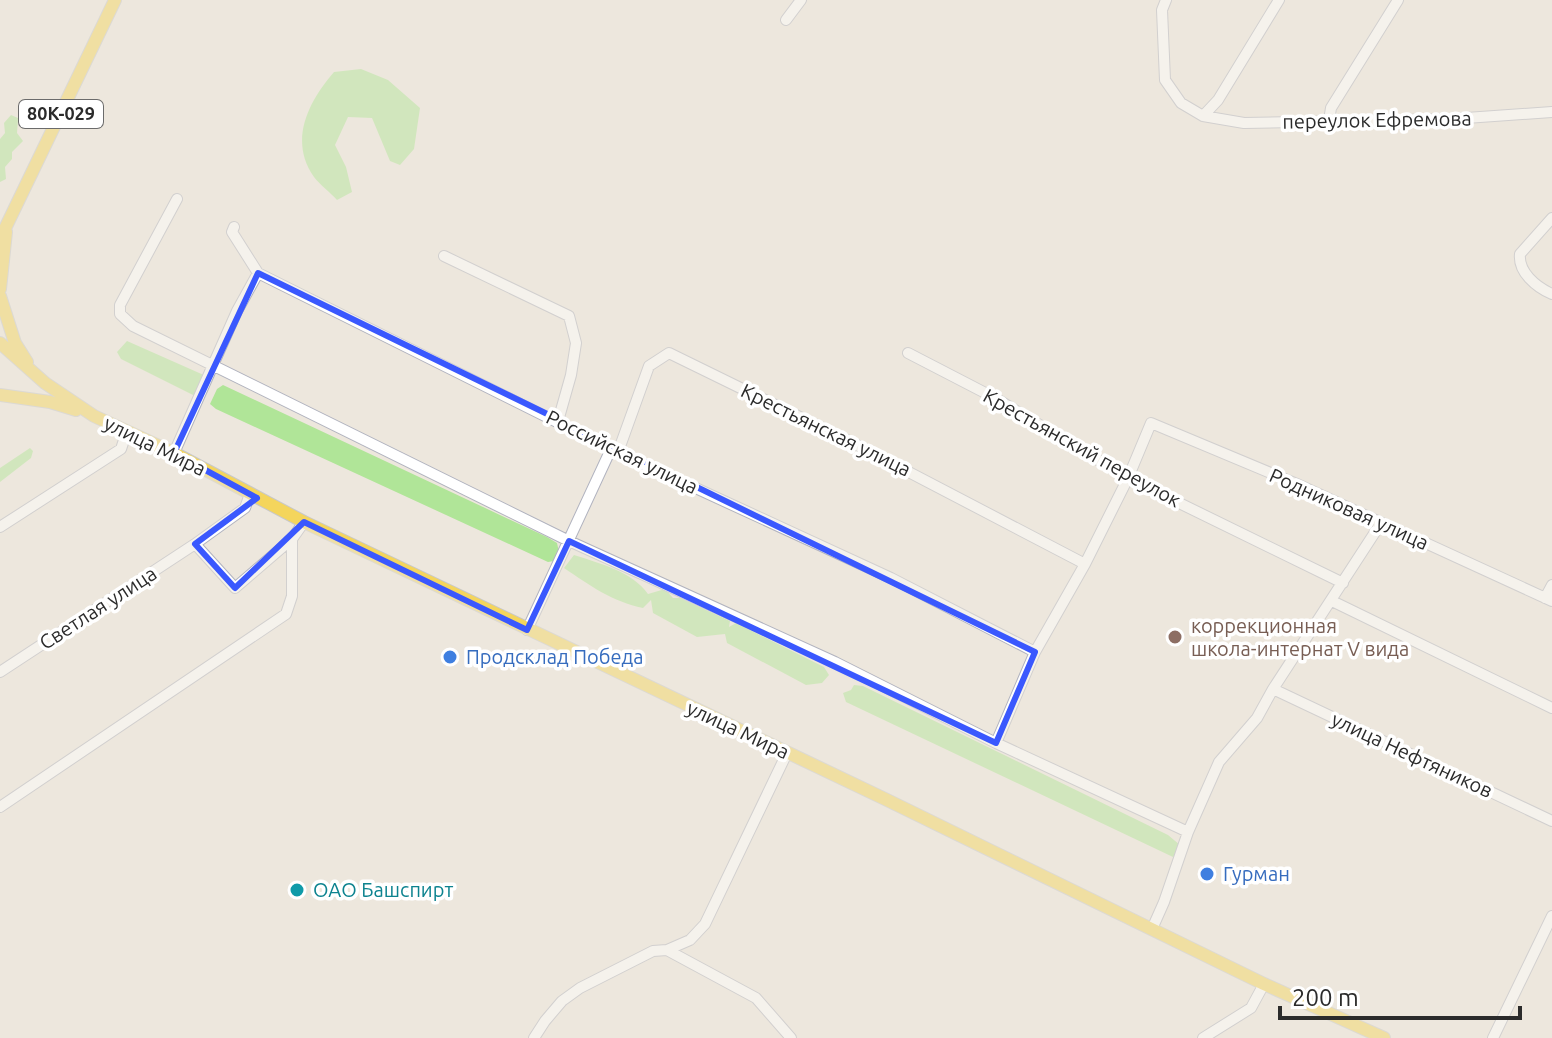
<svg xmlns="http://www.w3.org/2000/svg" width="1552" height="1038" font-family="Ubuntu,sans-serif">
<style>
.green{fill:#b0e598}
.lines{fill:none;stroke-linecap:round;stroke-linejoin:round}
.minor-casing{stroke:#b1b3bf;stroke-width:12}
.major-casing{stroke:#c8c8c8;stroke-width:14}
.minor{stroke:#fff;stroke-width:10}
.major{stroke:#f4d55c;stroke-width:12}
.marked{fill:none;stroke:#3a58fe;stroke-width:6;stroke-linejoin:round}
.education-dot{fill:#8d6e63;stroke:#fff;stroke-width:3}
.shop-dot{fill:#3f7fe0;stroke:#fff;stroke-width:3}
.culture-dot{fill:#0f9aa8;stroke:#fff;stroke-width:3}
.labels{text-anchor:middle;stroke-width:7;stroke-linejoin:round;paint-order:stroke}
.shield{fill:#fff;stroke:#6b6b6b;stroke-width:2}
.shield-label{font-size:18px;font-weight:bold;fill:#2b2b2b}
.street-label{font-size:20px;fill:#2b2b2b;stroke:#fff}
.education-label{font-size:20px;fill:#785e54;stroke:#fff;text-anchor:start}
.shop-label{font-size:20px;fill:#366cbe;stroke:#fff;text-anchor:start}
.culture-label{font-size:20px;fill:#0d838f;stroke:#fff;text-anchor:start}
</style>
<rect width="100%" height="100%" fill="#ede7dd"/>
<!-- green -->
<path class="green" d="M 361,69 L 388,80 L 420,108 L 414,149 L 400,165 L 390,161 L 372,118 L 348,117 L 335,145 L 346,167 L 352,192 L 337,200 C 330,192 320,185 314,177 C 288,140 309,101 334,72 Z
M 27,104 L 35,110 L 38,122 L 29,127 L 22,125 L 18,119 L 17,133 L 23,141 L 12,152 L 12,159 L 5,167 L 6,179 L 0,182 L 0,139 L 5,133 L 4,123 L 11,115 L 18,118 L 20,111 Z
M 127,341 L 206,376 L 195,396 L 121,359 L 117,352 Z
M 223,385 L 547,537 L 557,543 L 559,552 L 554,561 L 548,562 L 216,409 L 210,404 L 217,389 Z
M 30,448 L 33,451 L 31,458 L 0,482 L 0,468 Z
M 574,555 C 599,563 633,572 648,594 L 665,589 L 673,598 L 680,598 L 730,621 L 729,627 L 736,623 L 824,667 L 829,675 L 822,683 L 806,685 L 727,643 L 725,634 L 697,637 L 653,613 L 651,600 L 643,608 C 613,602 589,585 564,568 Z
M 854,685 L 863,686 L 1168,835 L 1180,845 L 1179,853 L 1173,857 L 846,702 L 843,693 L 851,690 Z"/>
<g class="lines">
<defs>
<path id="minor" d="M 1166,0 L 1162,10 L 1165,80 L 1181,103 L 1203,116 L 1244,123 L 1452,119 L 1552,112
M 786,20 L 801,0
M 1203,116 L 1218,100 L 1279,0
M 1329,120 L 1331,108 L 1398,0
M 177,199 L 120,305 L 120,314 L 133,326 L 569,541 L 835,662 L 996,743 L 1188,832
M 1552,218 L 1520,254 C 1518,272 1536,287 1552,294
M 234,227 L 232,232 L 258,273 L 611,449 L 891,578 L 1035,652
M 444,256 L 569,316 L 576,343 L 571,375 L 558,421
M 908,353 L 995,398 L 1128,478 L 1343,583
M 618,452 L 649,366 L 669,353 L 857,445 L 1085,564
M 174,453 L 237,311 L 258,273
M 250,494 L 245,508 L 195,544 L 235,588 L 292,539
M 0,527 L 121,449 L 127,431
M 1545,598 L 1552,585
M 1332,601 L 1552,708
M 527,630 L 611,449
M 0,672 L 195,544
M 1273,689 L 1552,821
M 996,743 L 1035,652 L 1085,564 L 1128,478 L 1151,423 L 1297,484 L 1552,601
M 0,807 L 286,614 L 292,596 L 292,539 L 304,522
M 1152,929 L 1164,902 L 1188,832 L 1219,762 L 1257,718 L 1273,689 L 1381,523
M 667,950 L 756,998 L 791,1038
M 534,1038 L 545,1021 L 562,1001 L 580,988 L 653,951 L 667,950 L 690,940 L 705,924 L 787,753
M 1203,1038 L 1251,1008 L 1264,984
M 1493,1038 L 1552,916"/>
<path id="major" d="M 0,239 L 115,0
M 0,289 L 6,232
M 0,296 L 15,343 L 27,362
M 0,343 L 45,383 L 94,416 L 174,453 L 304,522 L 885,799 L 1264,984 L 1384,1038
M 0,395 L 50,402 L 76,410"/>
</defs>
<!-- minor casing -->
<use href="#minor" class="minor-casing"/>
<!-- major casing -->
<use href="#major" class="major-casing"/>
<!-- minor -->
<use href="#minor" class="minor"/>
<!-- major -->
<use href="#major" class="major"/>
</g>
<!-- marked area -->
<path d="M0 0H1552V1038H0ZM 258,273 L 1035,652 L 996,743 L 569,541 L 527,630 L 304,522 L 235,588 L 195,544 L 257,498 L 174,453 Z" fill="#ede7dd" fill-opacity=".55" fill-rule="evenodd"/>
<path class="marked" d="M 258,273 L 1035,652 L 996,743 L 569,541 L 527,630 L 304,522 L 235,588 L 195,544 L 257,498 L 174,453 Z"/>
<!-- markers -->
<circle class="education-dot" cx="1175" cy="637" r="8"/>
<g class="shop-dot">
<circle cx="450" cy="657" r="8"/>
<circle cx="1207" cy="874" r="8"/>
</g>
<circle class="culture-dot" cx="297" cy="890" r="8"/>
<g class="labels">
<!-- shield labels -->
<rect class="shield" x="19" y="100" width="84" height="28" rx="6"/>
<g class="shield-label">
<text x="61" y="120">80К-029</text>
</g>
<!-- street labels -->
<g class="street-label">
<text transform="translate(1377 120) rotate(-1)" y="7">переулок Ефремова</text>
<text transform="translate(826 430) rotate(26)" y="7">Крестьянская улица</text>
<text transform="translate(155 446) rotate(26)" y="7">улица Мира</text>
<text transform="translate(1082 448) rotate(29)" y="7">Крестьянский переулок</text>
<text transform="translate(622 452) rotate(26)" y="7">Российская улица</text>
<text transform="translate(1349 509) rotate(24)" y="7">Родниковая улица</text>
<text transform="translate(98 608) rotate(-33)" y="7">Светлая улица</text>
<text transform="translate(738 730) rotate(25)" y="7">улица Мира</text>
<text transform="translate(1412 755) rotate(25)" y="7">улица Нефтяников</text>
</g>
<!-- education labels -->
<g class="education-label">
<text x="1191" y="633">коррекционная<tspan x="1191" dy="23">школа-интернат V вида</tspan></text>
</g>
<!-- shop labels -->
<g class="shop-label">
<text x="466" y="664">Продсклад Победа</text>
<text x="1223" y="881">Гурман</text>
</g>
<!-- culture labels -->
<g class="culture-label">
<text x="313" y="897">ОАО Башспирт</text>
</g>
</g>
<!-- scale -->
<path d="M1280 1006v12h240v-12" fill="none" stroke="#2b2b2b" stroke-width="4"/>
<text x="1292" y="1006" font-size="24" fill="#2b2b2b" stroke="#ffffff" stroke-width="6" paint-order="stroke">200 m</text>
</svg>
